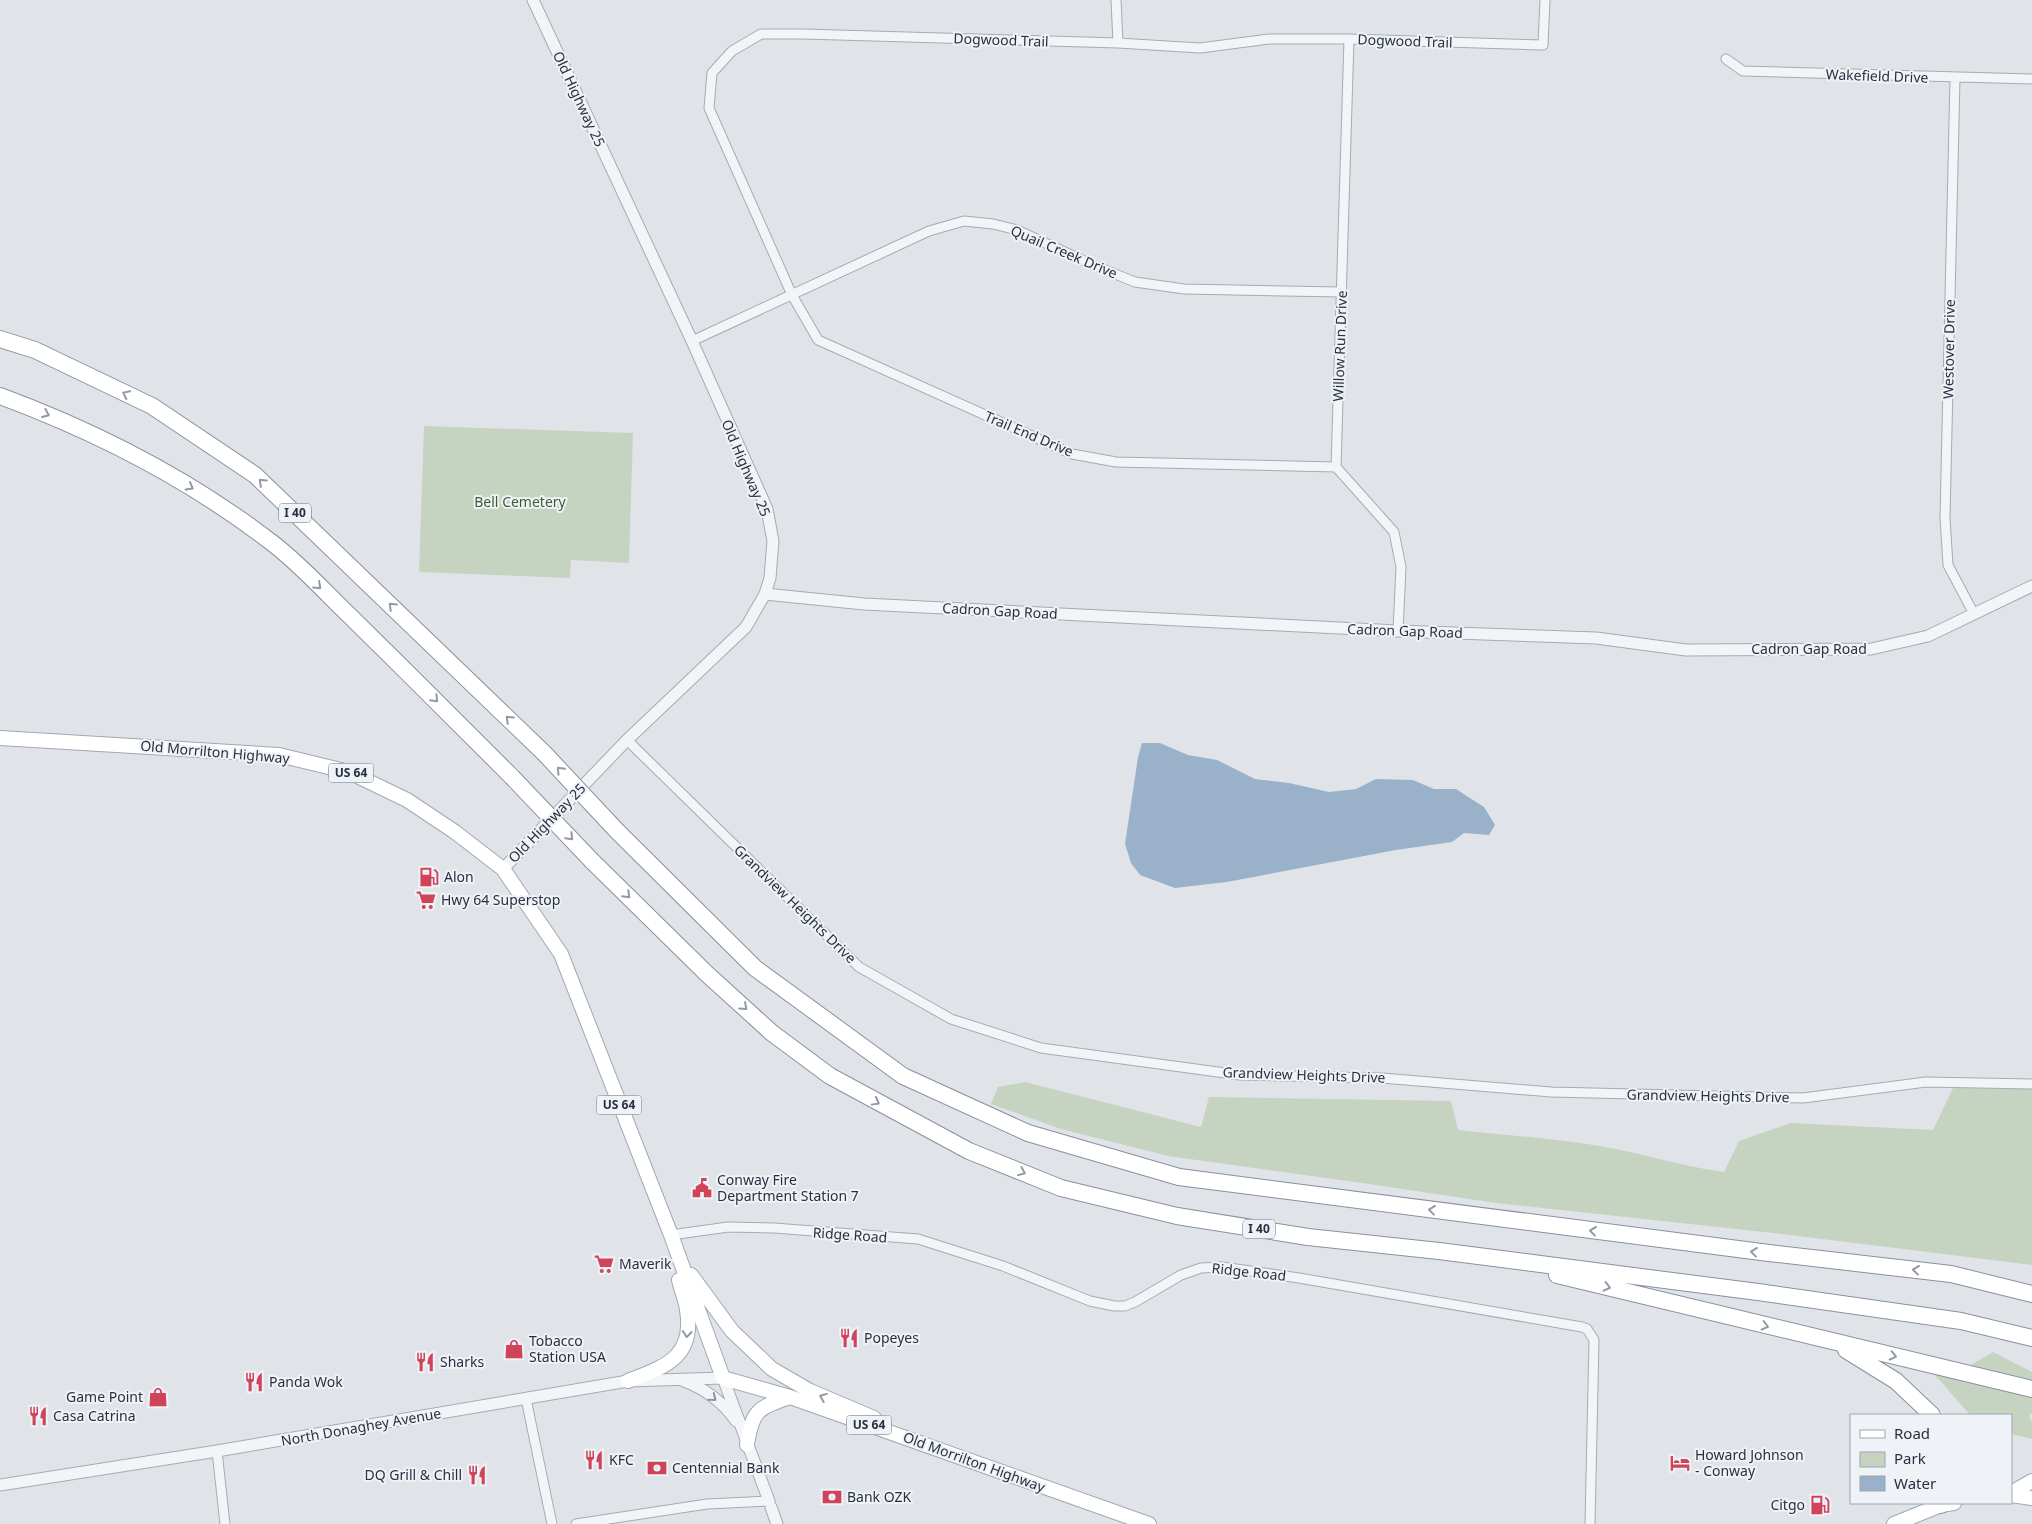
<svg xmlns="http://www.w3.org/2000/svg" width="2032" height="1524" font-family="'Noto Sans',sans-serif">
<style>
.green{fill:#c6d3c1}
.water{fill:#9ab2c9}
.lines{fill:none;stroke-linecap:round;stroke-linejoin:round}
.minor-casing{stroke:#a5abb3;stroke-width:11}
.tertiary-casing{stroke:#a5abb3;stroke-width:13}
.primary-casing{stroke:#9fa8b5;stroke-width:16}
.motorway-casing{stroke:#8791a0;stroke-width:18}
.minor{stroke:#f3f4f7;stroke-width:9}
.tertiary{stroke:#f3f4f7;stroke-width:11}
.primary{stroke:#fff;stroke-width:14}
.motorway{stroke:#fff;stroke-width:16}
.motorway-bridge-casing{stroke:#8791a0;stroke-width:18;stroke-linecap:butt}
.motorway-bridge{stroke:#fff;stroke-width:16}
.oneway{stroke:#9498a0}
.oneway2{stroke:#8e929c}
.labels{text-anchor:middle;stroke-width:4;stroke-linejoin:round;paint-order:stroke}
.shield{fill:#eff2f6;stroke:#646b77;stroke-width:1}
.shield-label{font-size:12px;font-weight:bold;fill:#283141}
.street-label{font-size:14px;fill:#283141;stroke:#eff2f6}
.park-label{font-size:14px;fill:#3d5c35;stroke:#eff2f6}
.poi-label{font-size:14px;fill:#283141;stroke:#eff2f6;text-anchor:start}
</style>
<rect width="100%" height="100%" fill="#e0e4e9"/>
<!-- green -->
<path class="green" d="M 424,426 L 633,433 L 629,563 L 571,560 L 570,578 L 419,572 Z
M 1025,1082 L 1201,1127 L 1209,1097 L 1451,1101 L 1458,1130 C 1503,1135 1549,1138 1594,1145 C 1638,1152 1680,1166 1724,1172 L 1739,1141 L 1791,1123 L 1933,1130 L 1953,1088 L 2032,1089 L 2032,1265 L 1782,1234 L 1496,1203 L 1369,1184 L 1168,1156 L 1061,1129 L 991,1104 L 998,1087 Z
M 1993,1352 L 2032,1372 L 2032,1413 L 2029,1416 L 2032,1422 L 2032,1439 L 2011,1434 L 2011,1415 L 1970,1415 L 1934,1374 L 1936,1357 L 1967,1367 Z"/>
<!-- water -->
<path class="water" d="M 1142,743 L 1160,743 L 1188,755 L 1217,760 L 1255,779 L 1289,783 L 1329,792 L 1356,789 L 1376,779 L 1413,780 L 1434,789 L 1456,789 L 1484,807 L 1495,825 L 1489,835 L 1464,833 L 1452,842 L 1396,850 L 1227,882 L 1175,888 L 1140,875 L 1131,863 L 1125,844 L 1138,757 Z"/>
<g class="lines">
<defs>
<path id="minor" d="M 1116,0 L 1118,43
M 1349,39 L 1336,467 L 1394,532 L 1401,567 L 1398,631
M 1726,59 L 1743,71 L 2032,79
M 1955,78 L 1945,518 L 1948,565 L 1974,614
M 692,341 L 929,231 L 964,221 L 993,224 L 1017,230 L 1095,266 L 1135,282 L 1184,289 L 1341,292
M 1336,467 L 1116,462 L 1072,454 L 818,340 L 792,295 L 709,108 L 712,73 L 732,51 L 761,34 L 804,34 L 1118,43 L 1200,48 L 1269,39 L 1349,39 L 1543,45 L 1545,0
M 627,740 L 859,967 L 951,1019 L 1041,1048 L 1240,1075 L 1382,1078 L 1551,1092 L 1803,1098 L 1926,1082 L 2032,1084
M 671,1235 L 728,1227 L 774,1228 L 918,1239 L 1003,1266 L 1090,1301 L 1114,1306 L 1125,1306 L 1135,1302 L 1181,1275 L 1201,1268 L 1222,1267 L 1299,1278 L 1582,1327 L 1587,1329 L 1594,1340 L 1590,1524
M 526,1399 L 552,1524
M 217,1451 L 225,1524
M 576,1524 L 707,1504 L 769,1501 L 771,1507"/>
<path id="tertiary" d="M 765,594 L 864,604 L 1398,631 L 1596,638 L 1686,650 L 1871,649 L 1928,636 L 2032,586
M 503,869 L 627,740 L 746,627 L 765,594 L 770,578 L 773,541 L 767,509 L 692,341 L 533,0
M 684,1381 C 704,1388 724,1403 736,1421
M 0,1485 L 217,1451 L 628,1381 L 723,1378 L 769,1501
M 771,1507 L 777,1524"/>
<path id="primary" d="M 0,738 L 279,755 L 349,772 L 407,800 L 455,832 L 503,869 L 561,954 L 671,1235 L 723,1378 L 790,1397 L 1149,1524
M 691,1275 L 732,1331 L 772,1369 L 810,1391 L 874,1418
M 628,1381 C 664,1367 695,1358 687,1310 C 686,1300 681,1290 679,1280
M 747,1445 C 752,1411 758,1407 790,1397
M 2011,1493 L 2032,1481
M 2011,1495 L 2032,1498
M 1894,1524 L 1941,1505 L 1954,1503"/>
<path id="motorway" d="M 0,339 L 35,350 L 152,406 L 255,475 L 544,753
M 0,396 C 97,432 189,479 271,542 C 300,564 325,592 351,617 C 405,670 458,723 512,777
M 617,831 L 755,968 L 903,1076 L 1028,1133 L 1179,1177 L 1769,1253 L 1951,1274 L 2032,1294
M 592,861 L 707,974 L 772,1033 L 830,1076 L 969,1151 L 1061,1188 L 1177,1216 L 1308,1237 L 1439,1251 L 1758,1292 L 1961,1321 L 2032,1338
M 1557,1275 L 2032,1389
M 1846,1350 L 1896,1381 L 1932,1415
M 1941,1505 L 1942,1503"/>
</defs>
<!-- minor casing -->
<use href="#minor" class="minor-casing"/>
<!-- tertiary casing -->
<use href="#tertiary" class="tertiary-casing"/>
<!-- primary casing -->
<use href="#primary" class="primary-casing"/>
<!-- motorway casing -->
<use href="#motorway" class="motorway-casing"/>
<!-- minor -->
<use href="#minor" class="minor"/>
<!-- tertiary -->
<use href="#tertiary" class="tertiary"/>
<!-- primary -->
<use href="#primary" class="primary"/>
<!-- motorway -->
<use href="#motorway" class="motorway"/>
<defs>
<path id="motorway-bridge" d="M 544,753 L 617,831
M 512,777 L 592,861"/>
</defs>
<!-- motorway-bridge casing -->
<use href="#motorway-bridge" class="motorway-bridge-casing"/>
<!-- motorway-bridge -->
<use href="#motorway-bridge" class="motorway-bridge"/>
</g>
<!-- one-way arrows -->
<defs><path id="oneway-chevron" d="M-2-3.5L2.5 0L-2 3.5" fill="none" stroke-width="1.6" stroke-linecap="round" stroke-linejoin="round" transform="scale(1.25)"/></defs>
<g class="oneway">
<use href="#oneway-chevron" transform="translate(126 394) rotate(-154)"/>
<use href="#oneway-chevron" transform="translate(46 414) rotate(23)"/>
<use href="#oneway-chevron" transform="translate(262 482) rotate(-137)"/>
<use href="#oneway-chevron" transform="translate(190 487) rotate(30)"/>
<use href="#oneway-chevron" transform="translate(318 586) rotate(43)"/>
<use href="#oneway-chevron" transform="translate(392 606) rotate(-136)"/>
<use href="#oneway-chevron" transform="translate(435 699) rotate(45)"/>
<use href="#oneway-chevron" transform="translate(509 719) rotate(-136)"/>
<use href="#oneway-chevron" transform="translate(560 770) rotate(-133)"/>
<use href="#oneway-chevron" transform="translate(570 837) rotate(46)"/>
<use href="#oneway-chevron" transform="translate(627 895) rotate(45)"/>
<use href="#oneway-chevron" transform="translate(744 1007) rotate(42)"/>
<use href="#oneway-chevron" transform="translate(876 1102) rotate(29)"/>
<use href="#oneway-chevron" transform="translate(1022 1172) rotate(22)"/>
<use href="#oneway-chevron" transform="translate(1432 1210) rotate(-173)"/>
<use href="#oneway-chevron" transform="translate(1593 1231) rotate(-173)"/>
<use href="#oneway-chevron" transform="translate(1754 1252) rotate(-173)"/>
<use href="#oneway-chevron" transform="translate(1916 1270) rotate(-173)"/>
<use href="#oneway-chevron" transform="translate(1607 1287) rotate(14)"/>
<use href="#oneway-chevron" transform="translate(1765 1326) rotate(14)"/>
<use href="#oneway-chevron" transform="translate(687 1334) rotate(96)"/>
<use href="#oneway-chevron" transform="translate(1893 1356) rotate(13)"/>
<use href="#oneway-chevron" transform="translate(823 1397) rotate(-158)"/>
</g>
<use class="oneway2" href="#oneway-chevron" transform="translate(713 1398) rotate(39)"/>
<!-- icons -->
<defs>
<symbol id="fuel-bare" viewBox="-9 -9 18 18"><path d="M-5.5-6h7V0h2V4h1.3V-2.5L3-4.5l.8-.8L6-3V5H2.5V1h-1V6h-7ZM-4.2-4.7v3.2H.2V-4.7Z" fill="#cf445a" stroke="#eff2f6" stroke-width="2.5" paint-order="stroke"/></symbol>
<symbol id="supermarket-bare" viewBox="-9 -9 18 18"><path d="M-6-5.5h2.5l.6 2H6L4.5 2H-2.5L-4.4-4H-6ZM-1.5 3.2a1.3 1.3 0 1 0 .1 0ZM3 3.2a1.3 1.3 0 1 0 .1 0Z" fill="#cf445a" stroke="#eff2f6" stroke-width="2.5" paint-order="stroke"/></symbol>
<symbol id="civic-bare" viewBox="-9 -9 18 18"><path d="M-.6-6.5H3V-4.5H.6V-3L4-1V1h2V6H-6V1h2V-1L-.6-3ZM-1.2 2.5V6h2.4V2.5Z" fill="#cf445a" stroke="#eff2f6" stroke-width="2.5" paint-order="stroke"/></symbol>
<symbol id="restaurant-bare" viewBox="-9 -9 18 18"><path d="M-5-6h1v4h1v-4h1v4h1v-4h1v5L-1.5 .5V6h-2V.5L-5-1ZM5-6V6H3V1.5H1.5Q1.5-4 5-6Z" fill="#cf445a" stroke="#eff2f6" stroke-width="2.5" paint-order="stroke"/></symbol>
<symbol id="shop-bare" viewBox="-9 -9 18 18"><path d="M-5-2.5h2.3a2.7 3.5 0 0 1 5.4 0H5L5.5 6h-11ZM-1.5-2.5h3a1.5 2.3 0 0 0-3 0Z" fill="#cf445a" stroke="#eff2f6" stroke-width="2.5" paint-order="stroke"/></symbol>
<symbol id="hotel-bare" viewBox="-9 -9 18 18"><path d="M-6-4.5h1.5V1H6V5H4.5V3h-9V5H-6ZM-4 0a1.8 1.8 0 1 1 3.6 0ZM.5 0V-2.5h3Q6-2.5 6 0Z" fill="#cf445a" stroke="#eff2f6" stroke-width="2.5" paint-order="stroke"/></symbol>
<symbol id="bank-bare" viewBox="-9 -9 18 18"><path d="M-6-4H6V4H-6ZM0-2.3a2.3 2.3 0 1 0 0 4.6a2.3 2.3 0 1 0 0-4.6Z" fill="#cf445a" stroke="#eff2f6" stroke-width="2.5" paint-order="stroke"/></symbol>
</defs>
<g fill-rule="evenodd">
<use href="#fuel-bare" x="415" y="863" width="28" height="28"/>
<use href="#supermarket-bare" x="412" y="886" width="28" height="28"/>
<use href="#civic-bare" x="688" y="1174" width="28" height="28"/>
<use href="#supermarket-bare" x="590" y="1250" width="28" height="28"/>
<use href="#restaurant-bare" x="835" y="1324" width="28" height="28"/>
<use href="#shop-bare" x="500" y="1335" width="28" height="28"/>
<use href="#restaurant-bare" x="411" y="1348" width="28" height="28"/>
<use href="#restaurant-bare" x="240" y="1368" width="28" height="28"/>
<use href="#shop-bare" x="144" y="1383" width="28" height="28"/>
<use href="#restaurant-bare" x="24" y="1402" width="28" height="28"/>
<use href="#restaurant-bare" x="580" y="1446" width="28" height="28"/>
<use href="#hotel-bare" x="1666" y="1449" width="28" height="28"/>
<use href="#bank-bare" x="643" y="1454" width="28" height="28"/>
<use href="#restaurant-bare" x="463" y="1461" width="28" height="28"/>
<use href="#bank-bare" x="818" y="1483" width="28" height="28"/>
<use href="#fuel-bare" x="1806" y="1491" width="28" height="28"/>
</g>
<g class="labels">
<!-- shield labels -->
<g class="shield">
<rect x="279" y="503.5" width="32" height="19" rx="4"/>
<rect x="328.5" y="763.5" width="45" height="19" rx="4"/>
<rect x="596.5" y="1095.5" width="45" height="19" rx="4"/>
<rect x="1243" y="1219.5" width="32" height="19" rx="4"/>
<rect x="846.5" y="1415.5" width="45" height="19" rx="4"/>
</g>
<g class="shield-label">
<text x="295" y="517">I 40</text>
<text x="351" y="777">US 64</text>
<text x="619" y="1109">US 64</text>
<text x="1259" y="1233">I 40</text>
<text x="869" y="1429">US 64</text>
</g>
<!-- street labels -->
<g class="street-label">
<text transform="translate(1001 40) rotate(2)" y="5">Dogwood Trail</text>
<text transform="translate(1405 41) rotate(2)" y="5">Dogwood Trail</text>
<text transform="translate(1877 76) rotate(2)" y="5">Wakefield Drive</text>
<text transform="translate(579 99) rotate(65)" y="5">Old Highway 25</text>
<text transform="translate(1064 252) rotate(23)" y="5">Quail Creek Drive</text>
<text transform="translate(1340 346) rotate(-88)" y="5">Willow Run Drive</text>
<text transform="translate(1949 349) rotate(-89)" y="5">Westover Drive</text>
<text transform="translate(1029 434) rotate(23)" y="5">Trail End Drive</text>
<text transform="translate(746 468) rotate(67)" y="5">Old Highway 25</text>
<text transform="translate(1000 611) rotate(3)" y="5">Cadron Gap Road</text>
<text transform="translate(1405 631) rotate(2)" y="5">Cadron Gap Road</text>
<text x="1809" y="654">Cadron Gap Road</text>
<text transform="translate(215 752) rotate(5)" y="5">Old Morrilton Highway</text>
<text transform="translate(547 823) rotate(-46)" y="5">Old Highway 25</text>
<text transform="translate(795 904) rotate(44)" y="5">Grandview Heights Drive</text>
<text transform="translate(1304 1075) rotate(2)" y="5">Grandview Heights Drive</text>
<text transform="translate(1708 1096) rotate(1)" y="5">Grandview Heights Drive</text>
<text transform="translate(850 1235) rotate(4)" y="5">Ridge Road</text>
<text transform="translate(1249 1272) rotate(6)" y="5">Ridge Road</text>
<text transform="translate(361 1427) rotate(-10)" y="5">North Donaghey Avenue</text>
<text transform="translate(974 1462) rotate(20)" y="5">Old Morrilton Highway</text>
</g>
<!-- park labels -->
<g class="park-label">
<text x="520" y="507">Bell Cemetery</text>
</g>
<!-- poi labels -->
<g class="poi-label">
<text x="444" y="882">Alon</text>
<text x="441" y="905">Hwy 64 Superstop</text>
<text x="717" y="1185">Conway Fire<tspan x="717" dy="16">Department Station 7</tspan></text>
<text x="619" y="1269">Maverik</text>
<text x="864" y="1343">Popeyes</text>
<text x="529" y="1346">Tobacco<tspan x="529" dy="16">Station USA</tspan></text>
<text x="440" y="1367">Sharks</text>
<text x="269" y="1387">Panda Wok</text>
<text x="143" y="1402" text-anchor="end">Game Point</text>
<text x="53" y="1421">Casa Catrina</text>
<text x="1695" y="1460">Howard Johnson<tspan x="1695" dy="16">- Conway</tspan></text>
<text x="609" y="1465">KFC</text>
<text x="672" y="1473">Centennial Bank</text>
<text x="462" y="1480" text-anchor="end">DQ Grill &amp; Chill</text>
<text x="847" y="1502">Bank OZK</text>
<text x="1805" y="1510" text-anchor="end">Citgo</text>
</g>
</g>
<!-- legend -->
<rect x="1850" y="1414" width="162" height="90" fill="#eff2f6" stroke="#9fa5ae"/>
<rect x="1860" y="1430" width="25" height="8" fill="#ffffff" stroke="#9fa5ae"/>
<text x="1894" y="1439" font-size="15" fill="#283141">Road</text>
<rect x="1860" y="1452" width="25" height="15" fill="#c6d3c1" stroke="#9fa5ae"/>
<text x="1894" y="1464" font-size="15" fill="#283141">Park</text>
<rect x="1860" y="1476" width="25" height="15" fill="#9ab2c9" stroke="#9fa5ae"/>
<text x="1894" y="1489" font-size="15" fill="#283141">Water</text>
</svg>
